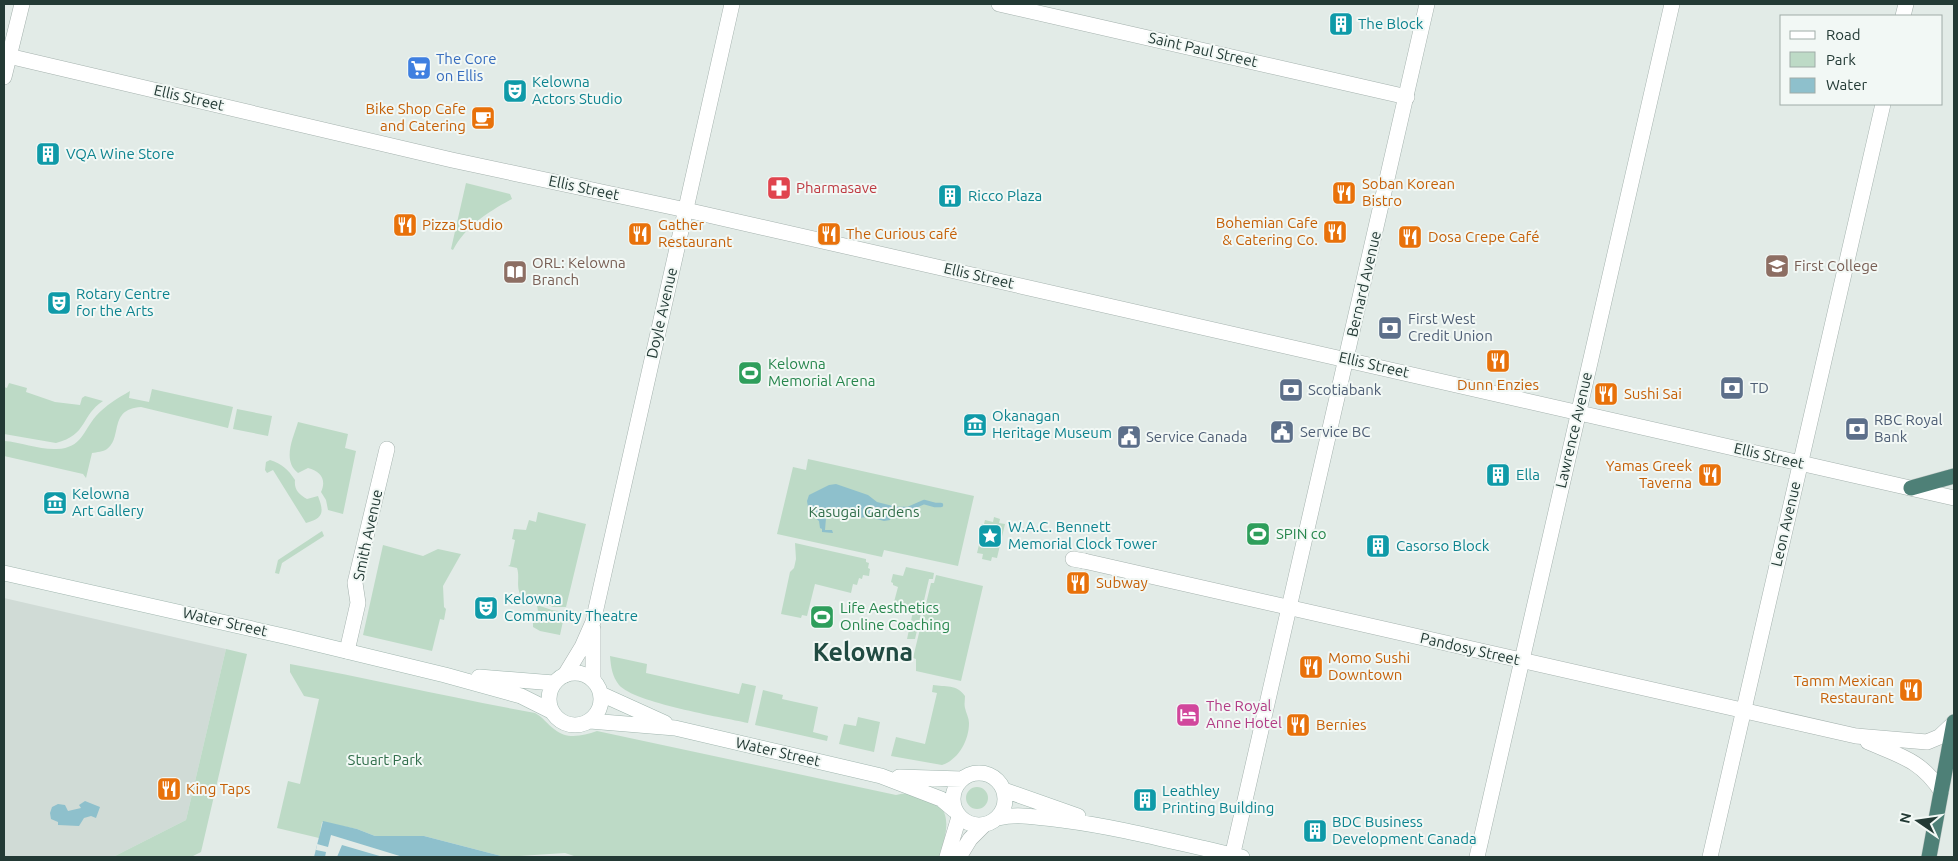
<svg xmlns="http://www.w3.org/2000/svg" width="1958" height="861" font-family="Ubuntu,sans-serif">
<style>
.built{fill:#d0dbd6}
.green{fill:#bddac6}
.water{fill:#8ec0cc}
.pier{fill:#e2ebe7}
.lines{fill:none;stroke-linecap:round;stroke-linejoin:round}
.stream{stroke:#8ec0cc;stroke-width:4.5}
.minor-casing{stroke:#a5b2ae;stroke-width:16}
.tertiary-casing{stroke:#a5b2ae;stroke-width:16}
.secondary-casing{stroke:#a1b6af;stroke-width:16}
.trunk-casing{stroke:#c1c8c6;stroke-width:16}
.minor{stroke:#fff;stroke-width:15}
.tertiary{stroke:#fff;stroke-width:15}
.secondary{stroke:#fff;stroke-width:15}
.trunk{stroke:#4e8077;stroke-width:15}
.labels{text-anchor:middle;stroke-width:4;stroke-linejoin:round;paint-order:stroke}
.culture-label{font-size:15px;fill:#0d838f;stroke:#f2f8f5;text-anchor:start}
.street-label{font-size:15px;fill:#233a35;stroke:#f2f8f5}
.shop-label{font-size:15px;fill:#366cbe;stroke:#f2f8f5;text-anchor:start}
.food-label{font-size:15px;fill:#c56008;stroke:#f2f8f5;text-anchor:start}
.health-label{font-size:15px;fill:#be3a42;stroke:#f2f8f5;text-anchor:start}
.education-label{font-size:15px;fill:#785e54;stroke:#f2f8f5;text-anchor:start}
.service-label{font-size:15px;fill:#4e5e75;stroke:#f2f8f5;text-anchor:start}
.leisure-label{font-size:15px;fill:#27864d;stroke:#f2f8f5;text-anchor:start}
.park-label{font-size:15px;fill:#316e4b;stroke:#f2f8f5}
.hotel-label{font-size:15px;fill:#b23c85;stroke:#f2f8f5;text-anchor:start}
.town-label{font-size:25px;font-weight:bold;fill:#214b42;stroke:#f2f8f5}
</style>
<rect width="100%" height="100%" fill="#e2ebe7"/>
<!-- built -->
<path class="built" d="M 4,598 L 226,649 L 186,820 L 113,857 L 4,857 Z"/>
<!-- green -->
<path class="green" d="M 466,183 L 510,194 L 512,199 C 488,212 466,226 453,250 L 451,249 Z
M 9,383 L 27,388 L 26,392 L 55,402 L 80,405 L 82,398 L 85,396 L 103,401 C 81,415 88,435 56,443 L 4,434 L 4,387 L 7,388 Z
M 152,389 L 233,407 L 228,428 L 141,407 C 108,409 123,438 107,449 C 103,452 97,452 92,453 L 86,478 L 83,474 L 4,456 L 4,441 C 21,442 40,450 57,449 C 82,448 83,431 96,416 C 106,405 118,398 130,391 L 129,398 L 149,402 Z
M 237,409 L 272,416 L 268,436 L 233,429 Z
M 298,422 L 348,434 L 345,448 L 356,451 L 343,514 L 328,510 L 326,500 L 321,492 C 327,479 320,471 308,468 L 298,473 C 282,460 293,439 298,422 Z
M 808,459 L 974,496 L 958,566 L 884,550 L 882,557 L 777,534 L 793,467 L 806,470 Z
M 270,460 C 282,464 288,469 295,480 C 294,490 299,494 307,499 L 318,496 C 324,512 324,518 306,523 L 273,470 L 267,473 L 265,470 L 266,462 Z
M 538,512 L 586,524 L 566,607 L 553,607 L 520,594 C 516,585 520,577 517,568 L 508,566 L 510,565 L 515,540 L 512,539 L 514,529 L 526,530 L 529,520 L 536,522 Z
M 994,517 L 1000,519 L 999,523 L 1005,524 L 997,558 L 992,557 L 991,561 L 982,559 L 983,554 L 977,553 L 985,520 L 993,522 Z
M 322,531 L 324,536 L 282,563 L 279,574 L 275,573 L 278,560 Z
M 795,543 L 866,559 L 866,562 L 869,563 L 868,568 L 870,569 L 869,576 L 863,575 L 862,579 L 859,578 L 857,585 L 853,584 L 851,593 L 815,584 L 807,616 L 802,615 L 801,618 L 781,614 L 790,572 L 794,568 L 796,559 Z
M 383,545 L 423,556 L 438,549 L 461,554 L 443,586 L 444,607 L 446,609 L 444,620 L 440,619 L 432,651 L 363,635 Z
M 906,567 L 934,573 L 933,579 L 929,579 L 915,639 L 907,639 L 914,607 L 894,602 L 898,587 L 893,585 L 893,583 L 891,582 L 893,574 L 903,576 Z
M 936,575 L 983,586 L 961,681 L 916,671 L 916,659 L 913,658 L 931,583 L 934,583 Z
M 537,605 L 552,610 L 565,612 L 560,635 L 540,631 L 533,627 L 533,619 L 538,611 Z
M 226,649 L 247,654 L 201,852 L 191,857 L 113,857 L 186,820 Z
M 610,656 L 647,664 L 646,673 L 739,694 L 742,683 L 756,686 L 748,723 C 721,717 635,703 619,685 C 612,676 611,667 610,656 Z
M 290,664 C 372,679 453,698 535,713 C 543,717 547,724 554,729 C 567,740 582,736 597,731 L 896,795 C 907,792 913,795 924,797 C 956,807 946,832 940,857 L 577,857 L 565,853 L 505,857 L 424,836 L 375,836 L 357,829 L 322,822 L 319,838 L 277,828 L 288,781 L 300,784 L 319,699 L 304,696 L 290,672 Z
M 933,685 C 945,687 957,684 965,696 C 965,700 964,704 965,708 C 966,713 969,718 969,723 C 969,741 958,760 942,765 L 891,756 L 896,737 L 925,744 L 937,693 L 932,692 Z
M 763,690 L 783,695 L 782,699 L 818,707 L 813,732 L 828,736 L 827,741 L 755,725 Z
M 858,717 L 880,722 L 874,752 L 839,744 L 844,724 L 856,726 Z
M966 798a11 11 0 1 1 22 0a11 11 0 1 1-22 0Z"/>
<!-- water -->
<path class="water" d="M 836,484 L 868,495 L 877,502 L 897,507 L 898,510 L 893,514 L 890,520 L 884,521 L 869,517 L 856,518 L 852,514 L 846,513 L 844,516 L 830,516 L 830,518 L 826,518 L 825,530 L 832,530 L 833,533 L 822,532 L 822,529 L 820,528 L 819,521 L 809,513 L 807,501 L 809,495 L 829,485 Z
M 85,801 L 100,807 L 96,818 L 91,816 L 84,818 L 79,826 L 58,825 L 58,822 L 51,819 L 50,813 L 52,807 L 58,804 L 65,805 L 68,811 L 81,808 L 79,805 Z
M 323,821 L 357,829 L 375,836 L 424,836 L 505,857 L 314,857 Z"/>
<!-- pier -->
<path class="pier" d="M 331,835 L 403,857 L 383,857 L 342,845 L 337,857 L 325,857 L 326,852 L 316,850 L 317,844 L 328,847 Z"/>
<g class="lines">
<!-- stream -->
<path class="stream" d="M 898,509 L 908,509 L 924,502 L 935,505 L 941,505"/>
<defs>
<path id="minor" d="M 999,4 L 1407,97
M 4,77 L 22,4
M 1084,561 L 1856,736 L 1927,742 L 1939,737 L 1954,723
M 593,629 L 593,680
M 347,651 L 358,603 L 355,583 L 387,449
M 565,675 L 582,647 L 593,622 L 732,4
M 1868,742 C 1900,756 1921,760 1941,791
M 947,857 L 959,817
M 959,857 L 970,839 L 984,825"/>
<path id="tertiary" d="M 1903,16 L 1906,4
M 4,55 L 452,160 L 686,210 L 1954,498
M 1073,559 L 1084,561
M 1232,857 L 1427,4
M 1477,857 L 1672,4
M 1710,857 L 1883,104"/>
<path id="secondary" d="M 4,573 L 288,637 L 445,675 L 521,696 L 551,711
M549 699a26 26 0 1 1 52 0a26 26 0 1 1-52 0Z
M 479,677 L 554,683
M 601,694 L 665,723
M 590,721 L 675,728 L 881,776 L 941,799 L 954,810
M953 799a26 26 0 1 1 52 0a26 26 0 1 1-52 0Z
M 899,777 L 962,779
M 1004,790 L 1078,816
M 998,818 C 1019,813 1041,818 1062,820 C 1124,828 1181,844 1242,857"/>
<path id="trunk" d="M 1911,488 L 1954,476
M 1929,857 L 1954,722"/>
</defs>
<!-- minor casing -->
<use href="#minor" class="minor-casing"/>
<!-- tertiary casing -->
<use href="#tertiary" class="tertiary-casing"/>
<!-- secondary casing -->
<use href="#secondary" class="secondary-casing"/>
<!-- trunk casing -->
<use href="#trunk" class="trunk-casing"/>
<!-- minor -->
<use href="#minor" class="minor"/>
<!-- tertiary -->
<use href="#tertiary" class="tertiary"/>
<!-- secondary -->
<use href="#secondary" class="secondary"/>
<!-- trunk -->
<use href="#trunk" class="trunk"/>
</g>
<!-- icons -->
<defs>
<symbol id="building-square" viewBox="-11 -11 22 22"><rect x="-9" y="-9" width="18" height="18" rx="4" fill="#0f9aa8" stroke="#f2f8f5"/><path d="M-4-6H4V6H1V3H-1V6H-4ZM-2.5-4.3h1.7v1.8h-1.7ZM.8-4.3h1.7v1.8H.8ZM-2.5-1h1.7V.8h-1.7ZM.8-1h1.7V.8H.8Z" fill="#fff"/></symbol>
<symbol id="supermarket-square" viewBox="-11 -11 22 22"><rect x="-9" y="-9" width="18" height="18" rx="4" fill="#3f7fe0" stroke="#f2f8f5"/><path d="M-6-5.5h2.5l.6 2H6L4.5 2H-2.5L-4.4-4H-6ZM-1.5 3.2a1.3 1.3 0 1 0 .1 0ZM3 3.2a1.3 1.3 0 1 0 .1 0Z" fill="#fff"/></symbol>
<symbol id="theatre-square" viewBox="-11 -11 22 22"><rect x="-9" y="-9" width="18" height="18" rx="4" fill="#0f9aa8" stroke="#f2f8f5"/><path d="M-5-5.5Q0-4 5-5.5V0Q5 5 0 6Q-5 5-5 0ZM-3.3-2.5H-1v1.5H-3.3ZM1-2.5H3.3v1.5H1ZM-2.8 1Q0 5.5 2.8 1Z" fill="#fff"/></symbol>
<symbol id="cafe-square" viewBox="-11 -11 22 22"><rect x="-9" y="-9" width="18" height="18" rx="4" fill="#e8710a" stroke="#f2f8f5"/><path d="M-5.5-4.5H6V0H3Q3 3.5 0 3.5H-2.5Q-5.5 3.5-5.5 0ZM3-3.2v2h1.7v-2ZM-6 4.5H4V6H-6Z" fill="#fff"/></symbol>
<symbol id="pharmacy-square" viewBox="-11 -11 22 22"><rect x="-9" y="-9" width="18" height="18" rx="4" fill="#e0444e" stroke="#f2f8f5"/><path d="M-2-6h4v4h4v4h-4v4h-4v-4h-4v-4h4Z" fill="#fff"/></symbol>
<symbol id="restaurant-square" viewBox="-11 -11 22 22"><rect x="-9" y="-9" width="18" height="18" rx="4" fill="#e8710a" stroke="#f2f8f5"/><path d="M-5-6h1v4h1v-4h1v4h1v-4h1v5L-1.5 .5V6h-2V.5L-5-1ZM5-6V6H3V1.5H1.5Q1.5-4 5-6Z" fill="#fff"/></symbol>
<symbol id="university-square" viewBox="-11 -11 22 22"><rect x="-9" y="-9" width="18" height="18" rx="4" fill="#8d6e63" stroke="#f2f8f5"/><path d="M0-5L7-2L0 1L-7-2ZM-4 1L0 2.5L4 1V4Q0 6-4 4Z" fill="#fff"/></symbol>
<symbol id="library-square" viewBox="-11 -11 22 22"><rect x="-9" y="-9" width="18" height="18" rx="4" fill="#8d6e63" stroke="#f2f8f5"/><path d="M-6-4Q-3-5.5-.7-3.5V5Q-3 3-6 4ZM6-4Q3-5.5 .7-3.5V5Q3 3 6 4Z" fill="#fff"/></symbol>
<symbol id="bank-square" viewBox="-11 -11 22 22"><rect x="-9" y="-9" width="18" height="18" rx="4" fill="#5c6f8a" stroke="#f2f8f5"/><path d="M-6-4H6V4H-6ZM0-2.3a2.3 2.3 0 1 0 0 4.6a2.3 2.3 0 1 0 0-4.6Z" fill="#fff"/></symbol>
<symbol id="stadium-square" viewBox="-11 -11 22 22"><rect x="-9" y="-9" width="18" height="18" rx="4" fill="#2e9e5b" stroke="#f2f8f5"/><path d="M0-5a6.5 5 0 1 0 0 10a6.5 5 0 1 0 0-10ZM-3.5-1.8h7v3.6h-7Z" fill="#fff"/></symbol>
<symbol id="museum-square" viewBox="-11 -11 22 22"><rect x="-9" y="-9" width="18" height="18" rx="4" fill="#0f9aa8" stroke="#f2f8f5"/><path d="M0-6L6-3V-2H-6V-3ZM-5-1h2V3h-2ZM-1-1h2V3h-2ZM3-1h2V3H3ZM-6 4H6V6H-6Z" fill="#fff"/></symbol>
<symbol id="civic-square" viewBox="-11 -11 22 22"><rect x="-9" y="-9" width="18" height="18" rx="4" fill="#5c6f8a" stroke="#f2f8f5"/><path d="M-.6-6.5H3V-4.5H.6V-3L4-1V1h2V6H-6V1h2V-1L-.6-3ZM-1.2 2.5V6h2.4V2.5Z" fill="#fff"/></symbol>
<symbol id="sight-square" viewBox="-11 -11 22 22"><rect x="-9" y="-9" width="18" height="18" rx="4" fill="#0f9aa8" stroke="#f2f8f5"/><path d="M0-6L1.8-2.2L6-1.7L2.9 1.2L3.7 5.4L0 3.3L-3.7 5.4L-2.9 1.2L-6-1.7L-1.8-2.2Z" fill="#fff"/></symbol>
<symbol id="hotel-square" viewBox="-11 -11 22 22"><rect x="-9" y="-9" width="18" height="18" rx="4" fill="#d1479c" stroke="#f2f8f5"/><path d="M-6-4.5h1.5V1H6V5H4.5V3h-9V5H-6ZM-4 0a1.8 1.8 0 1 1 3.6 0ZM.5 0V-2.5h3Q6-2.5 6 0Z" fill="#fff"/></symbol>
</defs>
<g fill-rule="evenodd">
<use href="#building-square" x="1327" y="10" width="28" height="28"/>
<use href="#supermarket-square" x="405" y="54" width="28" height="28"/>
<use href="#theatre-square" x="501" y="77" width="28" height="28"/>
<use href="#cafe-square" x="469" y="104" width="28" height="28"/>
<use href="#building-square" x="34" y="140" width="28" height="28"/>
<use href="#pharmacy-square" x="765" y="174" width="28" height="28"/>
<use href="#restaurant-square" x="1330" y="179" width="28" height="28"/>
<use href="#building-square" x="936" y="182" width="28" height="28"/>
<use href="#restaurant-square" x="391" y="211" width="28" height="28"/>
<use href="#restaurant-square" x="1321" y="218" width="28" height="28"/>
<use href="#restaurant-square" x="626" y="220" width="28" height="28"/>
<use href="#restaurant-square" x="815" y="220" width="28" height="28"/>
<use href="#restaurant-square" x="1396" y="223" width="28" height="28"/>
<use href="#university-square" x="1763" y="252" width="28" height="28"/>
<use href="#library-square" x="501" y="258" width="28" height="28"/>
<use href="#theatre-square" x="45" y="289" width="28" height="28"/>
<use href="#bank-square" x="1376" y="314" width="28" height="28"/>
<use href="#restaurant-square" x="1484" y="347" width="28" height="28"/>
<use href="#stadium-square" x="736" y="359" width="28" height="28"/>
<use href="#bank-square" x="1718" y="374" width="28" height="28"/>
<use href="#bank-square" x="1277" y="376" width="28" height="28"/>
<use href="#restaurant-square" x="1592" y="380" width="28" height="28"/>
<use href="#museum-square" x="961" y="411" width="28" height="28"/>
<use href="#bank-square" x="1843" y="415" width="28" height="28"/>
<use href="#civic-square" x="1268" y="418" width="28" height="28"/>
<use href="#civic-square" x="1115" y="423" width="28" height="28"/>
<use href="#building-square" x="1484" y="461" width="28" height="28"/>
<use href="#restaurant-square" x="1696" y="461" width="28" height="28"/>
<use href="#museum-square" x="41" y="489" width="28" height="28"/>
<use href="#stadium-square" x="1244" y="520" width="28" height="28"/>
<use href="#sight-square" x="976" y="522" width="28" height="28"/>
<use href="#building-square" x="1364" y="532" width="28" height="28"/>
<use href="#restaurant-square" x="1064" y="569" width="28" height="28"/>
<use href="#theatre-square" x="472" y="594" width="28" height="28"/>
<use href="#stadium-square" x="808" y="603" width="28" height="28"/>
<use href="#restaurant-square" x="1297" y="653" width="28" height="28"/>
<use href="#restaurant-square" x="1897" y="676" width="28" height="28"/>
<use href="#hotel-square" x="1174" y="701" width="28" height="28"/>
<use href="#restaurant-square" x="1284" y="711" width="28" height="28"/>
<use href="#restaurant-square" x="155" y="775" width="28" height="28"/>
<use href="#building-square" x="1131" y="786" width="28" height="28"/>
<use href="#building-square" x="1301" y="817" width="28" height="28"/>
</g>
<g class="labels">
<!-- culture labels -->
<g class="culture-label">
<text x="1358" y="29">The Block</text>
<text x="532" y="87">Kelowna<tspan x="532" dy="17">Actors Studio</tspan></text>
<text x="66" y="159">VQA Wine Store</text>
<text x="968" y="201">Ricco Plaza</text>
<text x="76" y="299">Rotary Centre<tspan x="76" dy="17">for the Arts</tspan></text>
<text x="992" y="421">Okanagan<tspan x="992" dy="17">Heritage Museum</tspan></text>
<text x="1516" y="480">Ella</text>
<text x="72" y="499">Kelowna<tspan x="72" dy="17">Art Gallery</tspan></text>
<text x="1008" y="532">W.A.C. Bennett<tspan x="1008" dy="17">Memorial Clock Tower</tspan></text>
<text x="1396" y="551">Casorso Block</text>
<text x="504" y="604">Kelowna<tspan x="504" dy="17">Community Theatre</tspan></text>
<text x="1162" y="796">Leathley<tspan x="1162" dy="17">Printing Building</tspan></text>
<text x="1332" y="827">BDC Business<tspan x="1332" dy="17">Development Canada</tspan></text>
</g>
<!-- street labels -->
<g class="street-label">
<text transform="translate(1203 50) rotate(13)" y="5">Saint Paul Street</text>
<text transform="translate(189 98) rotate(13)" y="5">Ellis Street</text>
<text transform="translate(584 188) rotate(12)" y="5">Ellis Street</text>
<text transform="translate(979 276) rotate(13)" y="5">Ellis Street</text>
<text transform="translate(1364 284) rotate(-77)" y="5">Bernard Avenue</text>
<text transform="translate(662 313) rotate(-77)" y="5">Doyle Avenue</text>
<text transform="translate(1374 365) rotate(13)" y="5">Ellis Street</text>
<text transform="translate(1574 430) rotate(-77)" y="5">Lawrence Avenue</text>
<text transform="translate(1769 456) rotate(13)" y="5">Ellis Street</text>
<text transform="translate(1786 524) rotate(-77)" y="5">Leon Avenue</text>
<text transform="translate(368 535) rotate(-78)" y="5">Smith Avenue</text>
<text transform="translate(225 622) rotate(13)" y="5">Water Street</text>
<text transform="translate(1470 649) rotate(13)" y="5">Pandosy Street</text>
<text transform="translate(778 752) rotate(13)" y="5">Water Street</text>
</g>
<!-- shop labels -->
<g class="shop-label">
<text x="436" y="64">The Core<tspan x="436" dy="17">on Ellis</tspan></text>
</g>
<!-- food labels -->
<g class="food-label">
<text x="466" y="114" text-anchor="end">Bike Shop Cafe<tspan x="466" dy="17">and Catering</tspan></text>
<text x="1362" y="189">Soban Korean<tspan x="1362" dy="17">Bistro</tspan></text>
<text x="1318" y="228" text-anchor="end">Bohemian Cafe<tspan x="1318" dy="17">&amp; Catering Co.</tspan></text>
<text x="422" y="230">Pizza Studio</text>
<text x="658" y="230">Gather<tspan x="658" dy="17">Restaurant</tspan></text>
<text x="846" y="239">The Curious café</text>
<text x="1428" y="242">Dosa Crepe Café</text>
<text x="1498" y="390" text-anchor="middle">Dunn Enzies</text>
<text x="1624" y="399">Sushi Sai</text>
<text x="1692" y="471" text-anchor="end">Yamas Greek<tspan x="1692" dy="17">Taverna</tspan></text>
<text x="1096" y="588">Subway</text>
<text x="1328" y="663">Momo Sushi<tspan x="1328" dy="17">Downtown</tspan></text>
<text x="1894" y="686" text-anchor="end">Tamm Mexican<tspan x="1894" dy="17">Restaurant</tspan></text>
<text x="1316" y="730">Bernies</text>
<text x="186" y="794">King Taps</text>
</g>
<!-- health labels -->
<g class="health-label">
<text x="796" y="193">Pharmasave</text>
</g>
<!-- education labels -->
<g class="education-label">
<text x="532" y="268">ORL: Kelowna<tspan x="532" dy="17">Branch</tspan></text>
<text x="1794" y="271">First College</text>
</g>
<!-- service labels -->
<g class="service-label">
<text x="1408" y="324">First West<tspan x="1408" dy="17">Credit Union</tspan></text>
<text x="1750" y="393">TD</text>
<text x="1308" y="395">Scotiabank</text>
<text x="1874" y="425">RBC Royal<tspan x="1874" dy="17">Bank</tspan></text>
<text x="1300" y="437">Service BC</text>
<text x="1146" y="442">Service Canada</text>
</g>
<!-- leisure labels -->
<g class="leisure-label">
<text x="768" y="369">Kelowna<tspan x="768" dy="17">Memorial Arena</tspan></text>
<text x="1276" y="539">SPIN co</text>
<text x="840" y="613">Life Aesthetics<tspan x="840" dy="17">Online Coaching</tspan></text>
</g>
<!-- park labels -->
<g class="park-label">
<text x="864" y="517">Kasugai Gardens</text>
<text x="385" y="765">Stuart Park</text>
</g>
<!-- hotel labels -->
<g class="hotel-label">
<text x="1206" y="711">The Royal<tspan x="1206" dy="17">Anne Hotel</tspan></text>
</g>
<!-- town labels -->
<g class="town-label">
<text x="863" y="661">Kelowna</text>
</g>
</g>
<!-- border -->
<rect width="1958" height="861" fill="none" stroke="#233a35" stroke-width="10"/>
<!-- legend -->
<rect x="1780" y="15" width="162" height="90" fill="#f2f8f5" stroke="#9faca8"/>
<rect x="1790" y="31" width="25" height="8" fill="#ffffff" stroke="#9faca8"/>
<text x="1826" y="40" font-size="15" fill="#233a35">Road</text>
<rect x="1790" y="52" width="25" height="15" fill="#bddac6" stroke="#9faca8"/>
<text x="1826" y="65" font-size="15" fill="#233a35">Park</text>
<rect x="1790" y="78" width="25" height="15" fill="#8ec0cc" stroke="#9faca8"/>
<text x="1826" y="90" font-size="15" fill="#233a35">Water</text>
<!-- north arrow -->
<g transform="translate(1918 821) rotate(283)" stroke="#f2f8f5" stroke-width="4" paint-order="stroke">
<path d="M0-4L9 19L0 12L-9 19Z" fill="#233a35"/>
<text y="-8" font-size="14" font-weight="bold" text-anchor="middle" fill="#233a35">N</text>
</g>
</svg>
